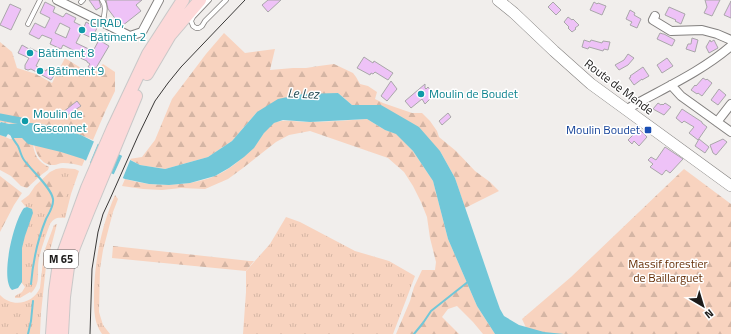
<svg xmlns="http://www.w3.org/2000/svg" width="731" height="334" font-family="'Titillium Web',sans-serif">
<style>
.grass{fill:url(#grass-tufts)}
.forest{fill:url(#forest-firs)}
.water{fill:#71c7d8}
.pier{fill:#f1eeec}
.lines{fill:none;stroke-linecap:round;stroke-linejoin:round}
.stream{stroke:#71c7d8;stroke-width:2}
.canal{stroke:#71c7d8;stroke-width:7}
.building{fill:#eec2f7;stroke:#a9a7a9;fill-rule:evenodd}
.lane-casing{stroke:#83807f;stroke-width:5.5}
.street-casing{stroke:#83807f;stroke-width:10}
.secondary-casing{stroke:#83807f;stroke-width:12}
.primary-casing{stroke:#c9c8c8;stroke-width:14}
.lane{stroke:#fff;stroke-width:4}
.street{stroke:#fff;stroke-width:8}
.secondary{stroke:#fff;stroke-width:11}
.primary{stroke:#fdd9d9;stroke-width:12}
.tram{stroke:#393837;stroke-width:1}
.culture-dot{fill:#0f9aa8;stroke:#fff;stroke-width:1.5}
.transit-dot{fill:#1a4fb4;stroke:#fff;stroke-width:1.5}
.labels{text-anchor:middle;stroke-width:3;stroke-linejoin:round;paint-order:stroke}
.shield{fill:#fff;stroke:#605f5f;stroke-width:1}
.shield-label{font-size:11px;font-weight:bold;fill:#1c1b1a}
.culture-label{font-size:12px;fill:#0d838f;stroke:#fff;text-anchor:start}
.street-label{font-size:12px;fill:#1c1b1a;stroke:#fff}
.transit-label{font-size:12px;fill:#164399;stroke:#fff;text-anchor:end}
.park-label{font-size:12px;fill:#673008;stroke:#fff}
.water-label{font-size:13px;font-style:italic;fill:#244b53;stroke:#fff}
</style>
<defs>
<pattern id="grass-tufts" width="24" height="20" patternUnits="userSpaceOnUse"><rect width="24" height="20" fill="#f8d3bf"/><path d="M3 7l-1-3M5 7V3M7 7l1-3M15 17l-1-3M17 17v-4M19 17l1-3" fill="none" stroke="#d4b5a4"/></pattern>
<pattern id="forest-firs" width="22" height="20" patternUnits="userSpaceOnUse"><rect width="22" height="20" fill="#f8d3bf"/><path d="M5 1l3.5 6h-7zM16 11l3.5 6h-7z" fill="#d4b5a4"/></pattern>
</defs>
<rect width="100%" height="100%" fill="#f1eeec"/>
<!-- grass -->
<path class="grass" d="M 62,168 L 75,169 L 79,171 L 71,194 L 65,218 C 57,217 54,218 50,224 C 46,235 42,246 39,258 C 36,272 42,282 31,293 L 30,292 L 20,298 L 15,298 L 15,296 L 22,292 L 25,287 L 21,282 L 22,246 L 31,212 L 25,206 L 21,201 L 29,195 L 35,186 L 50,172 L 56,169 Z
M 115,195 L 118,199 L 113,212 L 103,250 L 100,269 L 99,312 L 103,325 L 110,334 L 102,334 C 94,323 94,311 94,298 C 94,263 101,227 115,195 Z
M 286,217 L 300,222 L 355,251 L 389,261 L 415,276 L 406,300 L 393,334 L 243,334 L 246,292 L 246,271 L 270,244 Z
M 57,224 L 46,266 L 41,313 L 40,334 L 0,334 L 0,295 C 12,308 33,304 40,288 L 44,252 L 54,225 Z"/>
<!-- forest -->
<path class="forest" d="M 224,33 L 245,53 L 275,49 L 270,70 L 293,68 L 306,68 L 319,66 L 334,64 L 353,73 L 356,77 L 360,84 L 368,86 L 377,92 L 375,99 L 383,103 L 412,113 L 422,113 L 430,121 L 437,131 L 439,137 L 456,151 L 475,171 L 490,182 L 499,191 L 465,208 L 455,178 L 440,151 L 381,105 L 352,105 L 338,93 L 257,112 L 232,141 L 208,157 L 165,169 L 140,165 L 129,159 L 142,157 L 155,140 L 172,99 L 206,54 Z
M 0,42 L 12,52 L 17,68 L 36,74 L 52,83 L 65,58 L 92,75 L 103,64 L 115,72 L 115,91 L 105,112 L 93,140 L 81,135 L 0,122 Z
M 367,119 L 385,130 L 396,133 L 413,151 L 433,181 L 448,239 L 477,306 L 495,334 L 483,334 L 473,322 L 457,306 L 448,309 L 442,317 L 459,334 L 396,334 L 410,301 L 414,287 L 422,270 L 435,270 L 436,262 L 430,238 L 427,217 L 421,202 L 413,186 L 404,172 L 388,158 L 310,131 L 289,135 L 276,142 L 243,168 L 228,179 L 205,189 L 181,188 L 162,190 L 143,189 L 122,186 L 125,179 C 133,181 141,183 149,184 C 171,186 195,184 215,176 C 229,170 242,159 252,149 C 260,142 265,126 276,122 C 287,119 298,122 309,122 C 328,122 348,120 367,119 Z
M 0,133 L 1,135 L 10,139 L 23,136 L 33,143 C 34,155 38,162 49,167 L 48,170 L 41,175 L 27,188 L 21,186 L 11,176 L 0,170 Z
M 34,143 L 85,159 L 82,166 C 75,164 70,163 63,163 C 59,163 57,165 54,165 C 42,166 35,153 34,143 Z
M 684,169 L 731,204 L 731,334 L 529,334 L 522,319 L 571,277 Z
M 0,176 L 22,193 L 14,205 L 0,232 Z
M 46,177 L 51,182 L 61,182 L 67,189 L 64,209 L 44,214 L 38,211 L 37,205 L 36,186 L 42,180 Z
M 113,246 L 250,261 L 254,261 L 246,271 L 112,258 Z"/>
<!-- water -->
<path class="water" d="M 338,93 L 352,105 L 381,105 L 419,127 L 440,151 L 455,178 L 495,295 L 500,309 L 504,316 L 519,325 L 544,332 L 564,334 L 495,334 L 477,306 L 448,239 L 433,181 L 413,151 L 396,134 L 385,130 L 367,119 L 310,122 L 283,120 L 274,123 L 264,133 L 254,148 L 244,157 L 229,168 L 215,176 L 190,183 L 169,185 L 149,184 L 125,179 L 101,169 L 83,159 L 61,152 L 28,144 L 22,138 L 13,138 L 13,137 L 8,134 L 6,137 L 0,135 L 0,123 L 1,122 L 9,124 L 31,123 L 54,126 L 81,135 L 140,165 L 165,169 L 208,157 L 232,141 L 257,112 L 278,99 L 302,94 Z
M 27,207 L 32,209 L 33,213 L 25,236 L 22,248 L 22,282 L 18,288 L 12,290 C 0,280 13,222 24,208 Z"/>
<!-- pier -->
<path class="pier" d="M 95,139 L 99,141 L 89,165 L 85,163 Z
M 123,154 L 131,158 L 122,180 L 113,176 Z"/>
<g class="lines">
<!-- stream -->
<path class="stream" d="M 11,132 C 11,138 15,141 18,146 C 20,150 21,156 24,160 C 31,170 51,187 53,199 C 54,206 49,213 46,219 C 37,241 33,260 31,284
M 28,334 L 31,321 L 33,301
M 414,334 L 423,323 L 431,311 L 469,281"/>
<!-- canal -->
<path class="canal" d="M 0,117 L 21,121"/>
</g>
<!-- building -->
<path class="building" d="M 89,0 L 99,0 L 101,7 L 96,10 Z
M 106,0 L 142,0 L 136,5 L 141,11 L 122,26 L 120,25 L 108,9 Z
M 268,0 L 281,0 L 268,12 L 262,5 Z
M 705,0 L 720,0 L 712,16 L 704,13 L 707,7 Z
M 731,1 L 731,18 L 724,15 Z
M 45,2 L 55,7 L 53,12 L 63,17 L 66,13 L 76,18 L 74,22 L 84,27 L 86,22 L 97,28 L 92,38 L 81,33 L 76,43 L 93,51 L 99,40 L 109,46 L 96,68 L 95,67 L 93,70 L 88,67 L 90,64 L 87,62 L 87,61 L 71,54 L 73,50 L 63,45 L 61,49 L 50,44 L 52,39 L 42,35 L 39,39 L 29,34 L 35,23 L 45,28 L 50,18 L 40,13 ZM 60,23 L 70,28 L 66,38 L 55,33 Z
M 553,2 L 561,10 L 556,15 L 548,7 Z
M 594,2 L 597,4 L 598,3 L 606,6 L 602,15 L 590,10 Z
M 10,4 L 21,9 L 11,30 L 0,25 Z
M 669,7 L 685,14 L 681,24 L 675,21 L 676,20 L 665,15 Z
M 630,10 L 635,13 L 634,15 L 641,19 L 637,28 L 630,25 L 632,22 L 626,19 Z
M 568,17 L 572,20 L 573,19 L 579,25 L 575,28 L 576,29 L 572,32 L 568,28 L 569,27 L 564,22 Z
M 660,33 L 663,34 L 664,34 L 675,40 L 672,46 L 657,39 Z
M 692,38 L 698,40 L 695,52 L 686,49 L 688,44 L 691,44 Z
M 584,40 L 590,42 L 591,40 L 602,43 L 603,41 L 610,42 L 608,50 L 604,49 L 603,51 L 589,47 L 588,49 L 582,47 Z
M 710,40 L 711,42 L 714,40 L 718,48 L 709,53 L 706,47 Z
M 22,45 L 29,49 L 30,48 L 42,54 L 36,66 L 46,71 L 47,69 L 55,74 L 51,80 L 31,69 L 28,70 L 25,69 L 25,65 L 29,58 L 18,53 Z
M 628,54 L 634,58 L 628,65 L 619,70 L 615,65 L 624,60 Z
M 364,57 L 373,63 L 374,61 L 393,73 L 388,80 L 375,72 L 373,74 L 371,73 L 370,75 L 357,68 Z
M 667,58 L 673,66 L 662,73 L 657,65 Z
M 643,67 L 649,76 L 642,80 L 642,79 L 634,85 L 629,78 L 631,77 L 630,76 Z
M 703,78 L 706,80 L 707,79 L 712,83 L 702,96 L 698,93 L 697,94 L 691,90 L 695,85 L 696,86 Z
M 391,81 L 397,89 L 387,101 L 381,96 Z
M 425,84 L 425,88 L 426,89 L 428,87 L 434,95 L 425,104 L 422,99 L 411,108 L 405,101 Z
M 719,89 L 726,95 L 718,105 L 711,100 Z
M 77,101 L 81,106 L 66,116 L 63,112 Z
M 658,103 L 661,105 L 662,104 L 663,105 L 665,103 L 671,107 L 664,115 L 653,109 Z
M 682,109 L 702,122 L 702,123 L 707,127 L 698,140 L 689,133 L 694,127 L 684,121 L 682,123 L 676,118 Z
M 448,113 L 451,117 L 442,125 L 439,121 Z
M 639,129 L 647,137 L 639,146 L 634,141 L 632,144 L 628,140 Z
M 699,139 L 709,147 L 705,153 L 695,146 Z
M 723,139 L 727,142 L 716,155 L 713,153 L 710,145 Z
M 665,147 L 683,159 L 670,173 L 666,170 L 662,175 L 650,167 L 653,164 L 648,160 L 651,157 L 656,160 Z"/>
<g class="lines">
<defs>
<path id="lane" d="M 102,0 C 107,7 104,14 103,22
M 209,0 L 193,17 L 191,21 L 193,26 L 196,28 L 199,28 L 202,26 L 205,21 L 226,0
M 81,2 L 83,0
M 28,24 L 40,0"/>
<path id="street" d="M 57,0 L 130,36 L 142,32 L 159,0
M 655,16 L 653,20 L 671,31 L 702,30 L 717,34 L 731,40
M 671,85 L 681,96 L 731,132
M 627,109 C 662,89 701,72 731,46
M 717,122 L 731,104"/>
<path id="secondary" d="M 498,0 L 514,13 L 554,51 L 591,84 L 731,186"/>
<path id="primary" d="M 147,74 L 170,35 L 200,0
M 52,334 L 55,291 L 58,270 L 63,254 L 87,188 L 113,128 L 148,54 L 183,0
M 62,334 L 64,297 L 68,267 L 74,247 L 88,212 L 136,96"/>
</defs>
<!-- lane casing -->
<use href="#lane" class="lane-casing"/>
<!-- street casing -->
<use href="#street" class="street-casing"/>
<!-- secondary casing -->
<use href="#secondary" class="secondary-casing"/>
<!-- primary casing -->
<use href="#primary" class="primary-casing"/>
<!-- lane -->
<use href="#lane" class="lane"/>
<!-- street -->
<use href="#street" class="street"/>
<!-- secondary -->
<use href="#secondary" class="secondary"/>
<!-- primary -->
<use href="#primary" class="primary"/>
<!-- tram -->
<path class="tram" d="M 90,334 L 92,269 L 98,232 L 103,214 L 110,199 L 138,136 L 155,101 L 168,83 L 181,67 L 245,0"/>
</g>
<!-- markers -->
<g class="culture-dot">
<circle cx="82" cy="30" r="4"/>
<circle cx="30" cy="53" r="4"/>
<circle cx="40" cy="71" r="4"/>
<circle cx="421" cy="94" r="4"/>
<circle cx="25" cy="121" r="4"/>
</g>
<rect class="transit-dot" x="644" y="126" width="8" height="8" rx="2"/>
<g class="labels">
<!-- shield labels -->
<rect class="shield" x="44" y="250" width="34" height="18" rx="3"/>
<g class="shield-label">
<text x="61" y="263">M 65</text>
</g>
<!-- culture labels -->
<g class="culture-label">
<text x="90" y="27">CIRAD,<tspan x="90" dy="14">Bâtiment 2</tspan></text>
<text x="38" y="57">Bâtiment 8</text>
<text x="48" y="75">Bâtiment 9</text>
<text x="429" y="98">Moulin de Boudet</text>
<text x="33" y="118">Moulin de<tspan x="33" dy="14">Gasconnet</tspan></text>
</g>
<!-- street labels -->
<g class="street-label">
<text transform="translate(619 87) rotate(37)" y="4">Route de Mende</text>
</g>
<!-- transit labels -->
<g class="transit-label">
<text x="640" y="134">Moulin Boudet</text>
</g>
<!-- park labels -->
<g class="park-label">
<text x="668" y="268">Massif forestier<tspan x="668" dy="14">de Baillarguet</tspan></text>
</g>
<!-- water labels -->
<g class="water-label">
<text transform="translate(303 93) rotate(3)" y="5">Le Lez</text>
</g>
</g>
<!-- north arrow -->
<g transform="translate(703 306) rotate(142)" stroke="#ffffff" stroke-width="3" paint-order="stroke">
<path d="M0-3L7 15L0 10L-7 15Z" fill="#1c1b1a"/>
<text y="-6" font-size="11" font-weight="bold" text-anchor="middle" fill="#1c1b1a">N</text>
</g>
</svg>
